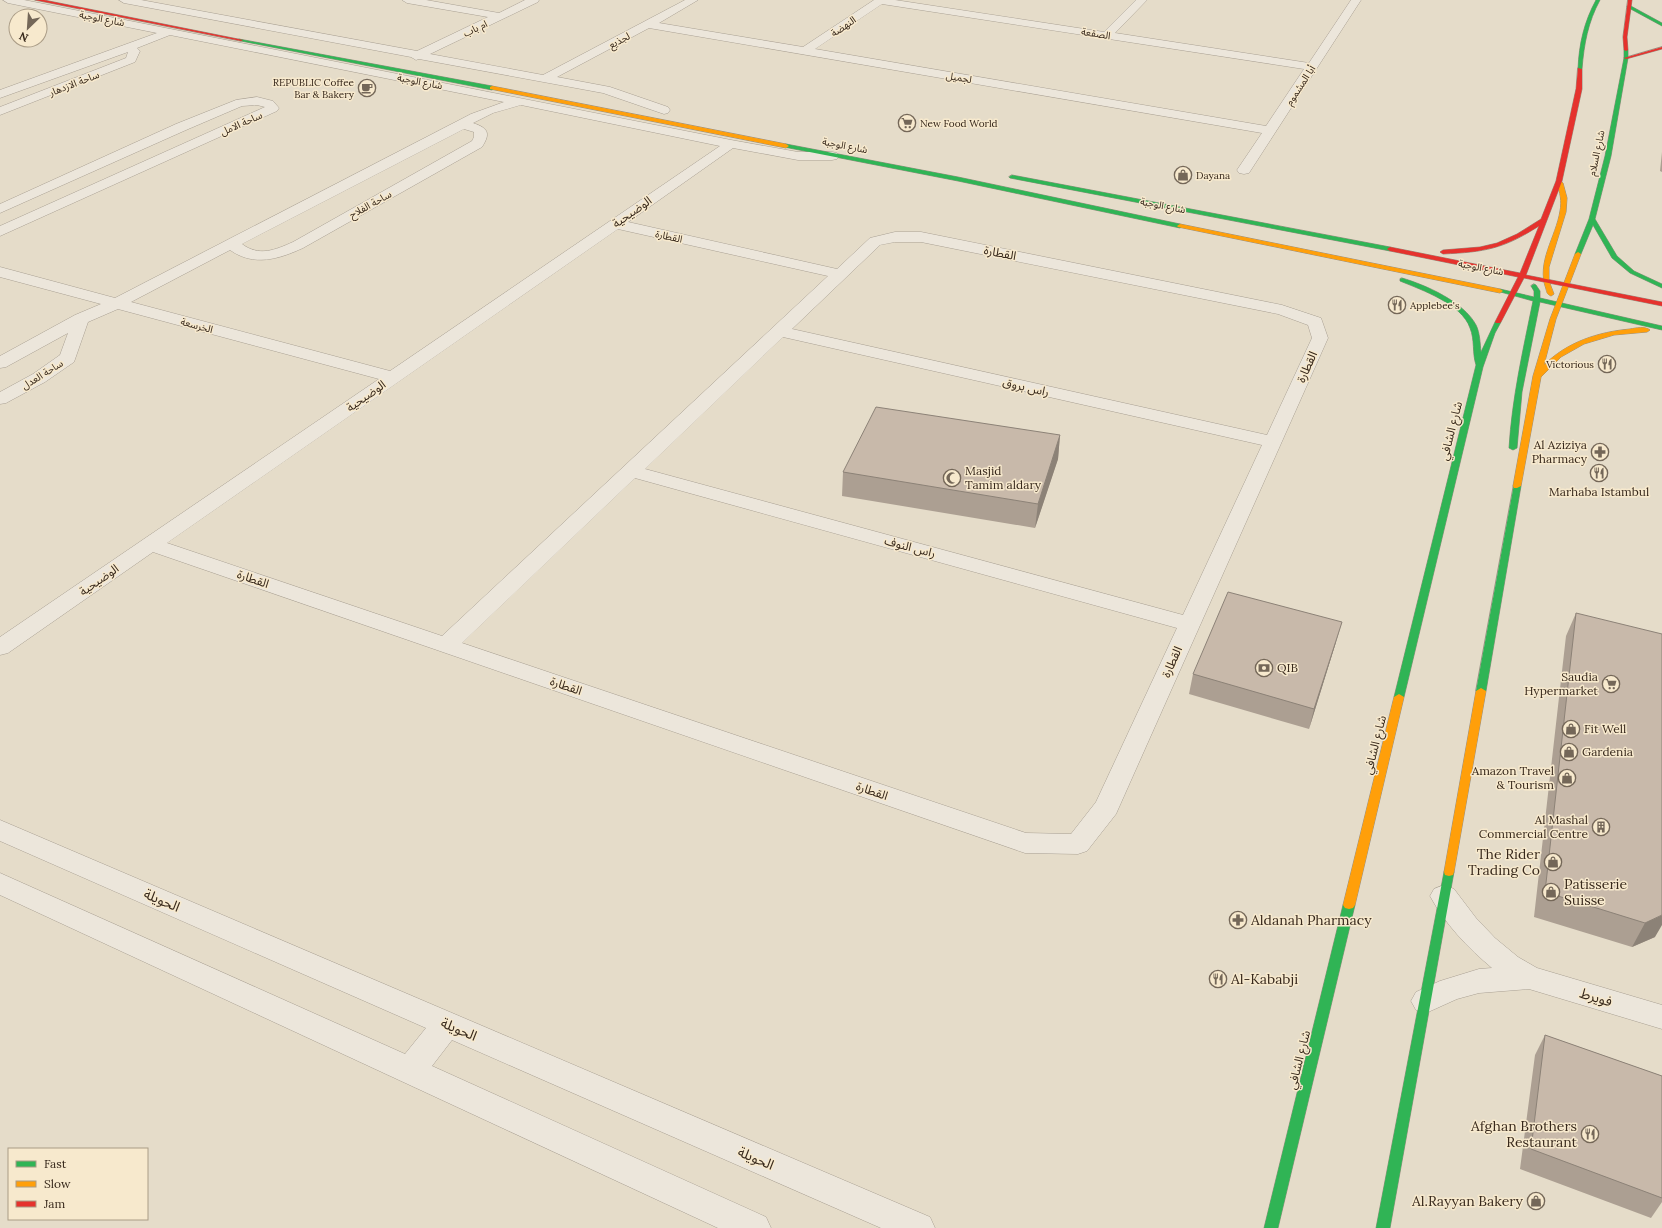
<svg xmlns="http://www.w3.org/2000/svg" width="1662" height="1228" font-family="Lora,'Noto Sans Arabic',serif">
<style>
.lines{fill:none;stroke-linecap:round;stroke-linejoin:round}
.street-casing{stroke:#a9a093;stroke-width:1}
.fast-casing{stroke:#999083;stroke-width:1}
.slow-casing{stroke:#999083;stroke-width:1}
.jam-casing{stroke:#999083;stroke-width:1}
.street{fill:#ece6db;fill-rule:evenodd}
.fast{fill:#30b455;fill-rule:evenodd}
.slow{fill:#ff9f0a;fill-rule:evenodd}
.jam{fill:#e5322d;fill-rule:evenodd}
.wall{fill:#ac9f92}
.shaded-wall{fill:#8c8277}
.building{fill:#c8b9aa;stroke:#8c8277}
.labels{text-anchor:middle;stroke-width:3;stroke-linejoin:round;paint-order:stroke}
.far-street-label{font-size:10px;fill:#37281b;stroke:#f7e9cd}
.far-poi-label{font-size:10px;fill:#37281b;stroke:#f7e9cd;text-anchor:start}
.street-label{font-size:12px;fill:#37281b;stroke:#f7e9cd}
.poi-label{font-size:12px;fill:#37281b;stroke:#f7e9cd;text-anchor:end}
.near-poi-label{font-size:14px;fill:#37281b;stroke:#f7e9cd;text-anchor:end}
.near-street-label{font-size:14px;fill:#37281b;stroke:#f7e9cd}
</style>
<rect width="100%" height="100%" fill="#e5dcc9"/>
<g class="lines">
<defs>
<path id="street" d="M 3,0 L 24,0 L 731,140 L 798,152 L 832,152 L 837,153 L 839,156 L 837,159 L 832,160 L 798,160 L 733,148 L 628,222 L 837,269 L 870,238 L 895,232 L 921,232 L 1282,305 L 1321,318 L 1328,338 L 1116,814 L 1087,851 L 1078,854 L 1025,853 L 153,552 L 8,653 L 0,655 L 0,637 L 379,379 L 118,309 L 88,322 L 74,362 L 45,382 L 6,403 L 0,404 L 0,392 L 33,374 L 60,355 L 68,333 L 6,367 L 0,368 L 0,356 L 75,315 L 101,304 L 0,277 L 0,267 L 115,298 L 471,114 L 504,102 L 170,35 L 137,48 L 140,51 L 135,62 L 0,115 L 0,107 L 126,58 L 128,52 L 0,98 L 0,90 L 157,33 L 8,3 ZM 521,105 L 720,146 L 390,371 L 131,302 L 230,250 C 254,267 279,259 303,248 L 482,147 C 491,133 488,128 473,123 L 493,113 ZM 464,129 L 474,132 L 474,137 L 472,141 L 293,242 C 275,250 259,257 242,244 ZM 618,229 L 828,276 L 442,636 L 167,543 ZM 895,242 L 921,242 L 1278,314 L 1308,325 L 1312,338 L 1267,435 L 792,329 L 880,245 ZM 783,337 L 1262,445 L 1183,615 L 645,469 ZM 635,478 L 1177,628 L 1096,802 L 1071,834 L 1026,833 L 462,643 Z
M 119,0 L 141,0 L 417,51 L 488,17 L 407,3 L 402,0 L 426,0 L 499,13 L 525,0 L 539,0 L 538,2 L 430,54 L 543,75 L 685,0 L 698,0 L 659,23 L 803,47 L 874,0 L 895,0 L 1104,32 L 1136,0 L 1147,0 L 1115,33 L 1309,63 L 1351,0 L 1361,0 L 1249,173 L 1244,174 L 1239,173 L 1237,170 L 1262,133 L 649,28 L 557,77 L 610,87 L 668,107 L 670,110 L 668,113 L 664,114 L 603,93 L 419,59 L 416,60 L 411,57 L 124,3 ZM 882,4 L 1304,69 L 1266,126 L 815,49 Z
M 257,97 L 273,101 L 279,108 L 277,111 L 0,236 L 0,226 L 265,107 L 257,105 L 242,106 L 186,130 L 0,213 L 0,204 L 176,124 L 236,100 Z
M 0,820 L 930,1217 L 935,1228 L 881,1228 L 452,1040 L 432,1066 L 766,1217 L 771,1228 L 718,1228 L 0,895 L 0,873 L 405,1054 L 426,1028 L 0,841 Z
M 1444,885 L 1454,889 L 1476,918 L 1495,938 L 1518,957 L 1537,968 L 1662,1005 L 1662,1029 L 1529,989 L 1479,993 L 1457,999 L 1426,1013 L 1416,1010 L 1411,1001 L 1416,992 L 1440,981 L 1479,969 L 1492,968 C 1468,948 1445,924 1430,896 L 1434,889 Z"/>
<path id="fast" d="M 1596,0 L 1600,0 C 1588,22 1584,44 1582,69 L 1580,70 L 1578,69 C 1579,44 1584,22 1596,0 Z
M 1629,5 L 1662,23 L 1662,26 L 1627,7 Z
M 239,39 L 492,86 L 495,88 L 492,90 L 241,41 L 239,40 Z
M 1626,49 L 1628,50 L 1628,58 L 1611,156 L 1595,219 L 1617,256 L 1634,271 L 1662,284 L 1662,288 L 1630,273 L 1612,258 L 1593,225 L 1581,254 L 1578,256 L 1575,254 L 1589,219 L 1605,156 L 1624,58 L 1624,50 Z
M 786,144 L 958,177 L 1180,224 L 1183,226 L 1180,228 L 958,181 L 784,147 L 783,146 Z
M 1012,175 L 1390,247 L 1393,249 L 1390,251 L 1010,178 L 1009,177 Z
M 1402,278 C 1426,285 1464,302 1476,325 C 1480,333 1480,343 1481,352 L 1495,322 L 1498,320 L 1501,322 L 1495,333 L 1483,367 L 1404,697 L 1399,700 L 1394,697 L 1476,365 C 1472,353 1475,340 1470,328 C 1462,304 1422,290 1400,281 L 1400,279 Z
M 1534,284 L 1536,285 L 1540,291 L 1540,298 L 1662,326 L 1662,330 L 1540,302 L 1522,392 L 1517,448 L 1513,450 L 1509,448 C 1512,398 1523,350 1533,301 L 1497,291 L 1500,289 L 1534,297 L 1534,291 L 1531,286 Z
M 1514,484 L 1517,484 L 1521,486 L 1486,691 L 1481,694 L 1476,691 Z
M 1449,868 L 1453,869 L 1454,872 L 1390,1228 L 1376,1228 L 1444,872 L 1445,869 Z
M 1349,901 L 1353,902 L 1355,905 L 1278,1228 L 1264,1228 L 1343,905 L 1345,902 Z"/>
<path id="slow" d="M 492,86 L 786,144 L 789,146 L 786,148 L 490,89 L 490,87 Z
M 1560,181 L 1563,183 L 1567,198 L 1566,212 L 1549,267 L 1549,281 L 1554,294 L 1551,296 C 1547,294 1547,293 1546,289 C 1536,262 1556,237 1560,211 C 1562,201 1560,193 1557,183 Z
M 1180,224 L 1500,289 L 1503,291 L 1500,293 L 1178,227 L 1177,226 Z
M 1578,252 L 1581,254 L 1556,319 L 1544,365 C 1567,342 1598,332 1630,329 C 1636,328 1645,326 1650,330 L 1647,332 L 1614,335 L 1584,344 L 1561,357 L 1541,377 L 1521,486 L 1517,488 L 1514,488 L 1513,486 L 1533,376 L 1550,319 L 1575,254 Z
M 1481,688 L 1486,691 L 1454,872 L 1453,875 L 1449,876 L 1445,875 L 1444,872 L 1476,691 Z
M 1399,694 L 1404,697 L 1355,905 L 1353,908 L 1349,909 L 1345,908 L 1343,905 L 1394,697 Z"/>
<path id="jam" d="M 35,0 L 44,0 L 243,40 L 241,41 Z
M 1628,0 L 1632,0 L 1627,37 L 1628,50 L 1626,51 L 1624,50 L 1623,37 Z
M 1662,47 L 1662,49 L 1626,59 L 1624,58 Z
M 1578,68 L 1582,69 L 1582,89 L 1562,181 L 1526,275 L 1662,302 L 1662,306 L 1524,278 L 1501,322 L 1500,323 L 1496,323 L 1495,322 L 1518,277 L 1390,251 L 1387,249 L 1390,247 L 1520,273 L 1539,226 C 1503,249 1485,252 1443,254 L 1440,252 L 1443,250 L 1480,247 L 1497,243 L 1517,234 L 1541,219 L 1556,181 L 1576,89 Z"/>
</defs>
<!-- street casing -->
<use href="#street" class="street-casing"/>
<!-- fast casing -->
<use href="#fast" class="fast-casing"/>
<!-- slow casing -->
<use href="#slow" class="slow-casing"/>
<!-- jam casing -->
<use href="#jam" class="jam-casing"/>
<!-- street -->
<use href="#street" class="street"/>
<!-- fast -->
<use href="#fast" class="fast"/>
<!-- slow -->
<use href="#slow" class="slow"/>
<!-- jam -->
<use href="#jam" class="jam"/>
</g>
<!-- wall -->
<path class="wall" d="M 1662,152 L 1662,172 L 1660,171 Z
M 1060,435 L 1058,459 L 1035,528 L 842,496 L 843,472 Z
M 1576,613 L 1655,937 L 1632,947 L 1534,917 L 1566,636 Z
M 1336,642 L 1309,729 L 1189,694 L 1193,674 Z
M 1545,1035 L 1662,1076 L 1662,1202 L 1651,1218 L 1520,1169 L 1535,1055 Z"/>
<!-- shaded-wall -->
<path class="shaded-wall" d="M 1060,435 L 1058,459 L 1035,528 L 1038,504 Z
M 1342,622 L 1336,642 L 1309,729 L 1314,709 Z
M 1662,915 L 1662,925 L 1655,937 L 1632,947 L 1645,923 Z"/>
<!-- building -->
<path class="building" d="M 876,407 L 1060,435 L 1038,504 L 843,472 Z
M 1228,592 L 1342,622 L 1314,709 L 1193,674 Z
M 1576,613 L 1662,634 L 1662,915 L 1645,923 L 1545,892 Z
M 1545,1035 L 1662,1076 L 1662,1198 L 1531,1149 Z"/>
<!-- icons -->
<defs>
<symbol id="cafe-ring" viewBox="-11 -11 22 22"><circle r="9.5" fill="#f7e9cd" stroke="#746758" stroke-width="1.5"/><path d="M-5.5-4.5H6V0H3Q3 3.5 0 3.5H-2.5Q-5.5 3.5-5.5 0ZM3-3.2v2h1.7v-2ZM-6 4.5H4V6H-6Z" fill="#746758"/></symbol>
<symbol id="supermarket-ring" viewBox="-11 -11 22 22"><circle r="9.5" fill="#f7e9cd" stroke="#746758" stroke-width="1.5"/><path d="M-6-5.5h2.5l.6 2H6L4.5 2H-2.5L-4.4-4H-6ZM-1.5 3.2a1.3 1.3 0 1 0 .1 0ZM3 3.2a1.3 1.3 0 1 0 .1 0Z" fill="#746758"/></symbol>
<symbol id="shop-ring" viewBox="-11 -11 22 22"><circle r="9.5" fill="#f7e9cd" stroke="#746758" stroke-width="1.5"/><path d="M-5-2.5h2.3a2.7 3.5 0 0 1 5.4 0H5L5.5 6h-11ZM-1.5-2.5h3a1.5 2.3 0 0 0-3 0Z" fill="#746758"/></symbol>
<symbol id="restaurant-ring" viewBox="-11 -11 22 22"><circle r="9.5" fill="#f7e9cd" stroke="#746758" stroke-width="1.5"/><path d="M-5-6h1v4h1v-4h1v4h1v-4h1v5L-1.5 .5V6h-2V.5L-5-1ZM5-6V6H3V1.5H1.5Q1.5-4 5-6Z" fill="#746758"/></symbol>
<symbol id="pharmacy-ring" viewBox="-11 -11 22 22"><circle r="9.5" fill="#f7e9cd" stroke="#746758" stroke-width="1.5"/><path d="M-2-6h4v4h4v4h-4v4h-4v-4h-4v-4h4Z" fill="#746758"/></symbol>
<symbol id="mosque-ring" viewBox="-11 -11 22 22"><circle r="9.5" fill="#f7e9cd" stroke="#746758" stroke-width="1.5"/><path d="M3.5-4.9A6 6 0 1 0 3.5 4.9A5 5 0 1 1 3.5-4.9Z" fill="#746758"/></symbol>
<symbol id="bank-ring" viewBox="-11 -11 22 22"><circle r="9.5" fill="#f7e9cd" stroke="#746758" stroke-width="1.5"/><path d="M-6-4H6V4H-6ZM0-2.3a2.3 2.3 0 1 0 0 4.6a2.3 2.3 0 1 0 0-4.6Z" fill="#746758"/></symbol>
<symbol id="building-ring" viewBox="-11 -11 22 22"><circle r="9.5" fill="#f7e9cd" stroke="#746758" stroke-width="1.5"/><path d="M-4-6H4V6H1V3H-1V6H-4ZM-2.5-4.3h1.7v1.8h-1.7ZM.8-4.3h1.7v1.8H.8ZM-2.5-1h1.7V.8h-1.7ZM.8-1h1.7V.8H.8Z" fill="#746758"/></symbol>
</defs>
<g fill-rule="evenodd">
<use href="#cafe-ring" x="357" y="78" width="20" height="20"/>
<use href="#supermarket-ring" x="897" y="113" width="20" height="20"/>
<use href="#shop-ring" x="1173" y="165" width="20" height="20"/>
<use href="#restaurant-ring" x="1387" y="295" width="20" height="20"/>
<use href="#restaurant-ring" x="1597" y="354" width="20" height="20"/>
<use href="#pharmacy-ring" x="1590" y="442" width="20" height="20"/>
<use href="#restaurant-ring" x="1589" y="463" width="20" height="20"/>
<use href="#mosque-ring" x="942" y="468" width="20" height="20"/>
<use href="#bank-ring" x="1254" y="658" width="20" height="20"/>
<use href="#supermarket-ring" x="1601" y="674" width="20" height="20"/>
<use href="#shop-ring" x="1561" y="719" width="20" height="20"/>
<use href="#shop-ring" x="1559" y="742" width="20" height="20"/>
<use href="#shop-ring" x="1557" y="768" width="20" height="20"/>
<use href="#building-ring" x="1591" y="817" width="20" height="20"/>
<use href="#shop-ring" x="1543" y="852" width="20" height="20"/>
<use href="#shop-ring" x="1541" y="882" width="20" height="20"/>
<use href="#pharmacy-ring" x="1228" y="910" width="20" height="20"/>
<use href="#restaurant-ring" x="1208" y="969" width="20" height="20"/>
<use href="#restaurant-ring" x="1580" y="1124" width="20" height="20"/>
<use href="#shop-ring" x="1526" y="1191" width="20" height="20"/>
</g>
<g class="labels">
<!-- far-street labels -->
<g class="far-street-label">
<text transform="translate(102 18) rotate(11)" y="4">شارع الوجبة</text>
<text transform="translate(843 26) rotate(-34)" y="4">النهضة</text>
<text transform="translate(475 28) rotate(-25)" y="4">ام باب</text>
<text transform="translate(1096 33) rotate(9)" y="4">الصقعة</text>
<text transform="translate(619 40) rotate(-28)" y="4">لجذيع</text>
<text transform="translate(959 77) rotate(10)" y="4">لجميل</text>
<text transform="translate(420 81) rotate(11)" y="4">شارع الوجبة</text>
<text transform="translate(74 83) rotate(-21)" y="4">ساحة الازدهار</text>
<text transform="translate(1300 85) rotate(-57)" y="4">أبا المشموم</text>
<text transform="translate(241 123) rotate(-24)" y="4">ساحة الامل</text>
<text transform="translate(845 145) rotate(11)" y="4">شارع الوجبة</text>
<text transform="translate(1596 153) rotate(-78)" y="4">شارع السلام</text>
<text transform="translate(370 204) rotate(-29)" y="4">ساحة الفلاح</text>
<text transform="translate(1163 205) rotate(11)" y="4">شارع الوجبة</text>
<text transform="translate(669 236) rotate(12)" y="4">القطارة</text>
<text transform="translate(1481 267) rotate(11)" y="4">شارع الوجبة</text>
<text transform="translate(197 325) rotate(15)" y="4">الخرسعة</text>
<text transform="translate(42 374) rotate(-32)" y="4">ساحة العدل</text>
</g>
<!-- far-poi labels -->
<g class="far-poi-label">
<text x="354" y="86" text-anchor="end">REPUBLIC Coffee<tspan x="354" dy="12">Bar &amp; Bakery</tspan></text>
<text x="920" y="127">New Food World</text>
<text x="1196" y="179">Dayana</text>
<text x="1410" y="309">Applebee's</text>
<text x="1594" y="368" text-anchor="end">Victorious</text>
</g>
<!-- street labels -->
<g class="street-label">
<text transform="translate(632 212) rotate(-35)" y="4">الوضيحية</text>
<text transform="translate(1000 253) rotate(11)" y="4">القطارة</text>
<text transform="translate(1307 367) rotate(-66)" y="4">القطارة</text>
<text transform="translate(1026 387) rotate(13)" y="4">راس بروق</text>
<text transform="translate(366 396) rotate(-35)" y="4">الوضيحية</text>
<text transform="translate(1451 431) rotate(-76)" y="4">شارع الشافي</text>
<text transform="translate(910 547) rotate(15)" y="4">راس النوف</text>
<text transform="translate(253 579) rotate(19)" y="4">القطارة</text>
<text transform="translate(99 580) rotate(-35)" y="4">الوضيحية</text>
<text transform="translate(1172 662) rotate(-66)" y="4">القطارة</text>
<text transform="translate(566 686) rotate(19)" y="4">القطارة</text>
<text transform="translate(1375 745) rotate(-76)" y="4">شارع الشافي</text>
<text transform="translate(872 791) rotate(19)" y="4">القطارة</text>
<text transform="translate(1299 1060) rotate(-76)" y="4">شارع الشافي</text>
</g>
<!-- poi labels -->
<g class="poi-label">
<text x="1587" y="449">Al Aziziya<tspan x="1587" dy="14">Pharmacy</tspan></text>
<text x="965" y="475" text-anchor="start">Masjid<tspan x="965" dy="14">Tamim aldary</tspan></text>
<text x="1599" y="496" text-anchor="middle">Marhaba Istambul</text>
<text x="1277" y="672" text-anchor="start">QIB</text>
<text x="1598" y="681">Saudia<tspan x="1598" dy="14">Hypermarket</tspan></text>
<text x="1584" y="733" text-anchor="start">Fit Well</text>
<text x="1582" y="756" text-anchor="start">Gardenia</text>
<text x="1554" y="775">Amazon Travel<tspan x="1554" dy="14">&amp; Tourism</tspan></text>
<text x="1588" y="824">Al Mashal<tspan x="1588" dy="14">Commercial Centre</tspan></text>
</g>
<!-- near-poi labels -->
<g class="near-poi-label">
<text x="1540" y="859">The Rider<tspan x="1540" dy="16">Trading Co</tspan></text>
<text x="1564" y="889" text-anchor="start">Patisserie<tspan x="1564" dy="16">Suisse</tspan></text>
<text x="1251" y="925" text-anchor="start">Aldanah Pharmacy</text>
<text x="1231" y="984" text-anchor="start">Al-Kababji</text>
<text x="1577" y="1131">Afghan Brothers<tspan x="1577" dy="16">Restaurant</tspan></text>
<text x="1523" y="1206">Al.Rayyan Bakery</text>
</g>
<!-- near-street labels -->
<g class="near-street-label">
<text transform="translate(162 900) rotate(23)" y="5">الحويلة</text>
<text transform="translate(1596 997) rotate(17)" y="5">فويرط</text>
<text transform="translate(459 1029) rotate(23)" y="5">الحويلة</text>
<text transform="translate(756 1158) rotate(23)" y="5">الحويلة</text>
</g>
</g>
<!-- legend -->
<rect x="8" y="1148" width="140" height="72" fill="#f7e9cd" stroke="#aa9c86"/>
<rect x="16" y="1161" width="20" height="6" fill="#30b455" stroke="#aa9c86"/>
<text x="44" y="1168" font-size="12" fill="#37281b">Fast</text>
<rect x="16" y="1181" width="20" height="6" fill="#ff9f0a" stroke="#aa9c86"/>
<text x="44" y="1188" font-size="12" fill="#37281b">Slow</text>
<rect x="16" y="1201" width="20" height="6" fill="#e5322d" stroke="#aa9c86"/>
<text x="44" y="1208" font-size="12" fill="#37281b">Jam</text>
<!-- north arrow -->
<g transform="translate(28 28) rotate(205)"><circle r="19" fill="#f7e9cd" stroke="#aa9c86"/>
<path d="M0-3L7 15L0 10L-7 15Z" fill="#746758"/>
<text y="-6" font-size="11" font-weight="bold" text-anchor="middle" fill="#37281b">N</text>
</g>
</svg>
